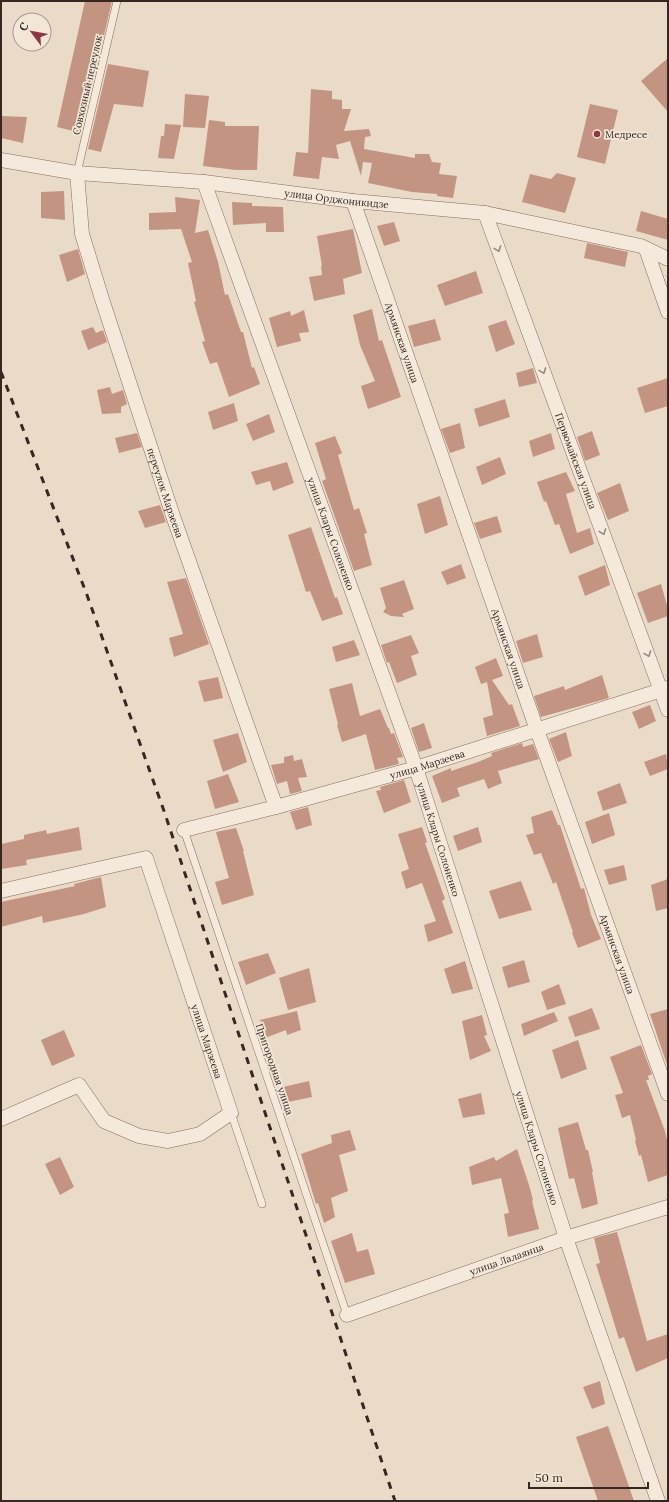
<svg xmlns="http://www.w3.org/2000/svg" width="669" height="1502" font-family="Lora,serif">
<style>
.building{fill:#c49483}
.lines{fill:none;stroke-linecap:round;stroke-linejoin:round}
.lane-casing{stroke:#846d5f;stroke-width:8}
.street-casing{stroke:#846d5f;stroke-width:15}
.lane{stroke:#f5e9db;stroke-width:7}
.street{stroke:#f5e9db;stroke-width:14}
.rail{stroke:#362821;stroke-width:3;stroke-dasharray:7 7;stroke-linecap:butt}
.oneway{stroke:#96887e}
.poi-dot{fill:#8d3644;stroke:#f2e6d8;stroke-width:1.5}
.labels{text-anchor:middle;stroke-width:3.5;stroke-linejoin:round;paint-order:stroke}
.street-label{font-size:10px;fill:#362821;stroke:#f2e6d8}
.poi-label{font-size:10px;fill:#362821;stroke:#f2e6d8;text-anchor:start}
</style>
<rect width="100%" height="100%" fill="#eadbc9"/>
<!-- building -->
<path class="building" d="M 85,1 L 112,1 L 81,133 L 57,127 Z
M 668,58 L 668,112 L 641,81 Z
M 108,64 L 149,71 L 143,107 L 114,104 L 101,152 L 88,149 Z
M 311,89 L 332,91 L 332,99 L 342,100 L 342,109 L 351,109 L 344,131 L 369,129 L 371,136 L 365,137 L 364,149 L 415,158 L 415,154 L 429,154 L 432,162 L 441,163 L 439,174 L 457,176 L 453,198 L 437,196 L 437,194 L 412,192 L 368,183 L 372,163 L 363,162 L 361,176 L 350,141 L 336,145 L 339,159 L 322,157 L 319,179 L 293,176 L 296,152 L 308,153 Z
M 185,94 L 209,96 L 205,128 L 183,127 Z
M 590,104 L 618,110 L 605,164 L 577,157 Z
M 1,116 L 27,117 L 23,143 L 1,138 Z
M 209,120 L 225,122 L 225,126 L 259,126 L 257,170 L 236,170 L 203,166 Z
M 165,124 L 181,125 L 174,159 L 158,158 L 161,136 L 164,136 Z
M 557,173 L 576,178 L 565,213 L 522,202 L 530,174 L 551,179 Z
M 64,191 L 65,220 L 41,218 L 41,192 Z
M 175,197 L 200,200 L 195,233 L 208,230 L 218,262 L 225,295 L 228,294 L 241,332 L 243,332 L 252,368 L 254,367 L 260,384 L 229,397 L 217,362 L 210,364 L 202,342 L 205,341 L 194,302 L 196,301 L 188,263 L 192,262 L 181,229 L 149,230 L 149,213 L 176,212 Z
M 232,202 L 252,203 L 252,206 L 283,207 L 284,232 L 266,232 L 266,223 L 233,225 Z
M 641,211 L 668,219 L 668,240 L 636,231 Z
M 394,222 L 400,241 L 384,246 L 377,226 Z
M 353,229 L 362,273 L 343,279 L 345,294 L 314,301 L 309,277 L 322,275 L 321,266 L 322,266 L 317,236 Z
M 587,243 L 628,252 L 625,267 L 584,258 Z
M 78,249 L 85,274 L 67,282 L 59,255 Z
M 476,271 L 483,293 L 445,306 L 437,285 Z
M 372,309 L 379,341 L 382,340 L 401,397 L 368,409 L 361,386 L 375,381 L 360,345 L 353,315 Z
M 304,310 L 309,332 L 299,333 L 301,341 L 277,347 L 269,318 L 290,311 L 291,316 Z
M 435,319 L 441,340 L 414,347 L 408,326 Z
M 506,320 L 515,344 L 496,352 L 488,326 Z
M 93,327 L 96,333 L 103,330 L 107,342 L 88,350 L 81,331 Z
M 533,368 L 537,383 L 519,387 L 516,373 Z
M 668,378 L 668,406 L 645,413 L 637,388 Z
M 110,387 L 112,394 L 123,390 L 127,404 L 121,407 L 121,413 L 102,414 L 97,390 Z
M 505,399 L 510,417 L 479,427 L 474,409 Z
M 234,403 L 238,421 L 213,430 L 208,412 Z
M 269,414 L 275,432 L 253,441 L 246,424 Z
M 460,423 L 465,448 L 450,453 L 441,429 Z
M 592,431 L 600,455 L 585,461 L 577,437 Z
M 137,433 L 142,447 L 119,453 L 115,438 Z
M 551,433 L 555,449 L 533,457 L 529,441 Z
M 335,436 L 342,453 L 338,455 L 354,510 L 359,508 L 367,533 L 364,534 L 372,565 L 354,571 L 322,481 L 326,479 L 315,443 Z
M 500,457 L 506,474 L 482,485 L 476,467 Z
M 287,462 L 294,483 L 273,491 L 270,481 L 256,485 L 251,472 Z
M 566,472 L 575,491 L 566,494 L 577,533 L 590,528 L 594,544 L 570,554 L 559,524 L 555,525 L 546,501 L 544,502 L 537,482 Z
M 620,483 L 629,511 L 608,520 L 597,493 Z
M 440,496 L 448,525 L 425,534 L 417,504 Z
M 160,505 L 166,522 L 145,528 L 138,511 Z
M 497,516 L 502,532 L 480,539 L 474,523 Z
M 311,527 L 335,598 L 337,597 L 343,614 L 322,621 L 310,591 L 306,592 L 288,535 Z
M 461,564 L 466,578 L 447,585 L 441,572 Z
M 605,565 L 610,585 L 585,596 L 578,576 Z
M 186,578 L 209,644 L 174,657 L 169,638 L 183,634 L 167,582 Z
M 404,580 L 414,609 L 402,614 L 404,617 L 391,616 L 383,612 L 386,608 L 380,588 Z
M 661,584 L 668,609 L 668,616 L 648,623 L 637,593 Z
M 537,634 L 543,657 L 523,663 L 516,641 Z
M 411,635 L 419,653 L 411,656 L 417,675 L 397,683 L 389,662 L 387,663 L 381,645 Z
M 354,640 L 360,655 L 336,662 L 332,647 Z
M 496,658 L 503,676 L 492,680 L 509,705 L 512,704 L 520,726 L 487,736 L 483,718 L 493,715 L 487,682 L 481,684 L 475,667 Z
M 602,675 L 609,698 L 541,717 L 534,696 L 564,686 L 565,690 Z
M 218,677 L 223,698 L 204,702 L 198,681 Z
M 352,683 L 360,716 L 380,709 L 388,728 L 389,728 L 391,734 L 394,733 L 403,757 L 397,758 L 399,764 L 375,770 L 366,734 L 342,742 L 337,725 L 338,724 L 329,689 Z
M 650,705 L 656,721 L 639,729 L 632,712 Z
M 424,723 L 432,748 L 419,752 L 411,728 Z
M 566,732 L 572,756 L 558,762 L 549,739 Z
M 238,733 L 247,762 L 223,772 L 213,740 Z
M 522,743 L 523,747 L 533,744 L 539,759 L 498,771 L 502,783 L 488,789 L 484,779 L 457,788 L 460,796 L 442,803 L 432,776 L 451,768 L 451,771 L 478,762 L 492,756 L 491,753 Z
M 666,754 L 668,769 L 650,776 L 644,762 Z
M 293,755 L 294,761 L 302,759 L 307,777 L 298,778 L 302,791 L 290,794 L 287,781 L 277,784 L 271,765 L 284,763 L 284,757 Z
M 228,774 L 239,802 L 215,809 L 207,781 Z
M 404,780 L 411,802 L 384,813 L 376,791 L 381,790 L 380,787 Z
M 620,783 L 627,803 L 603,811 L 597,792 Z
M 308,807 L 312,825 L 296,830 L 290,812 Z
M 552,810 L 558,825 L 560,825 L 581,889 L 584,888 L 591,915 L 601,939 L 578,948 L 572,933 L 573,932 L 556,882 L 553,884 L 541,853 L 534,855 L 526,835 L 534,833 L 531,817 Z
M 609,813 L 615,835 L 592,844 L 585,822 Z
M 79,827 L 82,850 L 26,860 L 27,865 L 1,869 L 1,844 L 24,839 L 24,835 L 46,830 L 47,834 Z
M 422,827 L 427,842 L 425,843 L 445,899 L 442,901 L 453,933 L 428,942 L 424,925 L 436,921 L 422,883 L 406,889 L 401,872 L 409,869 L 398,834 Z
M 478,827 L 482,842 L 458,851 L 453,836 Z
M 236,828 L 244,851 L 243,851 L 254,895 L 222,905 L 215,882 L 229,878 L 216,832 Z
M 624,865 L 627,880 L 609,885 L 604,870 Z
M 101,877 L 106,907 L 84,914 L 43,923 L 42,916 L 1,927 L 1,902 L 75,886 L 74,884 Z
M 668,879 L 668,908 L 656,911 L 651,885 Z
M 521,881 L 532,910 L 499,919 L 489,891 Z
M 268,953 L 276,973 L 246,985 L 238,962 Z
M 524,960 L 530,982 L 508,988 L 502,967 Z
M 465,961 L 473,989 L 452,994 L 444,969 Z
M 309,968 L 316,1002 L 288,1010 L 279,978 Z
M 559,984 L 566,1004 L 547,1010 L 541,992 Z
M 592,1008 L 600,1029 L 575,1037 L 568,1017 Z
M 668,1009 L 668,1068 L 650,1014 Z
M 297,1011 L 301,1030 L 287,1035 L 286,1030 L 265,1038 L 260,1020 Z
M 554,1012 L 558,1021 L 524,1036 L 521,1024 Z
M 482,1015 L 487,1035 L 484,1036 L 491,1051 L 470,1060 L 462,1021 Z
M 64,1030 L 75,1056 L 52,1066 L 41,1040 Z
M 578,1040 L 587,1069 L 561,1079 L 552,1050 Z
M 641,1045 L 652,1074 L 648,1076 L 649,1080 L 646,1080 L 665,1131 L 668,1144 L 668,1175 L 648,1182 L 641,1155 L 639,1156 L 635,1141 L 636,1140 L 630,1115 L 622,1118 L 615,1095 L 623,1093 L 610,1057 Z
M 309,1081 L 312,1097 L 288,1102 L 283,1087 Z
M 481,1093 L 485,1114 L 463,1118 L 458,1099 Z
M 578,1122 L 586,1150 L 588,1150 L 593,1172 L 592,1172 L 598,1204 L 582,1209 L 574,1178 L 569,1179 L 558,1128 Z
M 350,1130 L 356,1150 L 339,1155 L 348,1191 L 331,1198 L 335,1217 L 324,1223 L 318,1203 L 316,1204 L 301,1154 L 332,1143 L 331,1135 Z
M 517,1149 L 529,1185 L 533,1200 L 532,1201 L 539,1229 L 508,1237 L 504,1214 L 509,1213 L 501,1178 L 472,1185 L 469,1167 L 494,1157 L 496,1161 Z
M 60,1157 L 74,1187 L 60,1195 L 45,1164 Z
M 617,1232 L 647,1341 L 668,1334 L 668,1358 L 636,1372 L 624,1337 L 619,1339 L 596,1264 L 600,1263 L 594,1238 Z
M 352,1233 L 357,1252 L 368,1249 L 375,1274 L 345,1283 L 331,1241 Z
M 600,1381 L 605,1404 L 592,1409 L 583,1387 Z
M 608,1426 L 634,1501 L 598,1501 L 576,1437 Z"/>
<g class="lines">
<defs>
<path id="lane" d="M 77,173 L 117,1
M 184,830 L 347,1315
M 231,1113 L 262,1204"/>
<g id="street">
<path id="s1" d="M 1,160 L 77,173 L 204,182 L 353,201 L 485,213 L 641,246 L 668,259"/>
<path id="s2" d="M 77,173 L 82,234 L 102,299 L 173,516 L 276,807"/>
<path id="s3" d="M 204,182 L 416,768 L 566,1238 L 658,1501"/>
<path id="s4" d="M 353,201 L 537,730 L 668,1094"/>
<path id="s5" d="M 485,213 L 668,710"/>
<path d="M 646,249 L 668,312"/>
<path id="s6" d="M 184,830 L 276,807 L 416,768 L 668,688"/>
<path id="s7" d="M 1,891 L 146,858 L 231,1113 L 200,1134 L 168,1141 L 139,1136 L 104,1121 L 79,1085 L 1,1119"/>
<path id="s8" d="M 347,1315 L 566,1238 L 668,1207"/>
</g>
</defs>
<!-- lane casing -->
<use href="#lane" class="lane-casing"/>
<!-- street casing -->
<use href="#street" class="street-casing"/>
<!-- lane -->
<use href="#lane" class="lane"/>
<!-- street -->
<use href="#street" class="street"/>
<!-- rail -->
<path class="rail" d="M 1,372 L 87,595 L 164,811 L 395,1501"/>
</g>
<!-- one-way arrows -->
<defs><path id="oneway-chevron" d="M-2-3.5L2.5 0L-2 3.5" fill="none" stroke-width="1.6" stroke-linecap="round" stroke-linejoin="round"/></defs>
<g class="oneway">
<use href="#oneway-chevron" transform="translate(498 249) rotate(70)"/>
<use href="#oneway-chevron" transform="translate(543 371) rotate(70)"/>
<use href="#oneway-chevron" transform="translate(603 532) rotate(70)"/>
<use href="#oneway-chevron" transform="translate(648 654) rotate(70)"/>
</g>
<!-- markers -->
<circle class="poi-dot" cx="597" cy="134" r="4"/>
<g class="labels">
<!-- street labels -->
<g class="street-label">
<text transform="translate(87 85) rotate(-77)" y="4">Совхозный переулок</text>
<text dy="4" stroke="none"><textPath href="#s1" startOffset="338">улица Орджоникидзе</textPath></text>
<text dy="4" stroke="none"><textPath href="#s4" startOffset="150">Армянская улица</textPath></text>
<text dy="4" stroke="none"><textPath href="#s5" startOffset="264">Первомайская улица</textPath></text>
<text dy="4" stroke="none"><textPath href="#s2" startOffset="333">переулок Марзеева</textPath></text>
<text dy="4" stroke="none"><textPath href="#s3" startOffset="374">улица Клары Солоненко</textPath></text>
<text dy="4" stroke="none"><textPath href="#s4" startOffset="474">Армянская улица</textPath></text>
<text dy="4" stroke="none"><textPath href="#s6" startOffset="252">улица Марзеева</textPath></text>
<text dy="4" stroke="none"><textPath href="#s3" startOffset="698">улица Клары Солоненко</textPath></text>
<text dy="4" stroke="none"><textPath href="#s4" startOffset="798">Армянская улица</textPath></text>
<text dy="4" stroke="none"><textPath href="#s7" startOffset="342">улица Марзеева</textPath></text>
<text transform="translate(275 1069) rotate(71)" y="4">Пригородная улица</text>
<text dy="4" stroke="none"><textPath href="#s3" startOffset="1022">улица Клары Солоненко</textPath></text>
<text dy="4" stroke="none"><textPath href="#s8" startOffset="169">улица Лалаянца</textPath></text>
</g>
<!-- poi labels -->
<g class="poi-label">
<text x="605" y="138">Медресе</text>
</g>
</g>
<!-- border -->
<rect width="669" height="1502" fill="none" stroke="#362821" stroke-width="4"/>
<!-- north arrow -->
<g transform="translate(32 32) rotate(302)"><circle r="19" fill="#f2e6d8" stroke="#a79a8f"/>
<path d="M0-3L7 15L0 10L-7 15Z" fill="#8d3644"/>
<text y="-6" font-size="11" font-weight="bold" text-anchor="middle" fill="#362821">С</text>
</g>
<!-- scale -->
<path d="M529 1482v6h119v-6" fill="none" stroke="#362821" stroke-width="2"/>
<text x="535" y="1482" font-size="12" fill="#362821" stroke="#f2e6d8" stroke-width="3" paint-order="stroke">50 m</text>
</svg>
